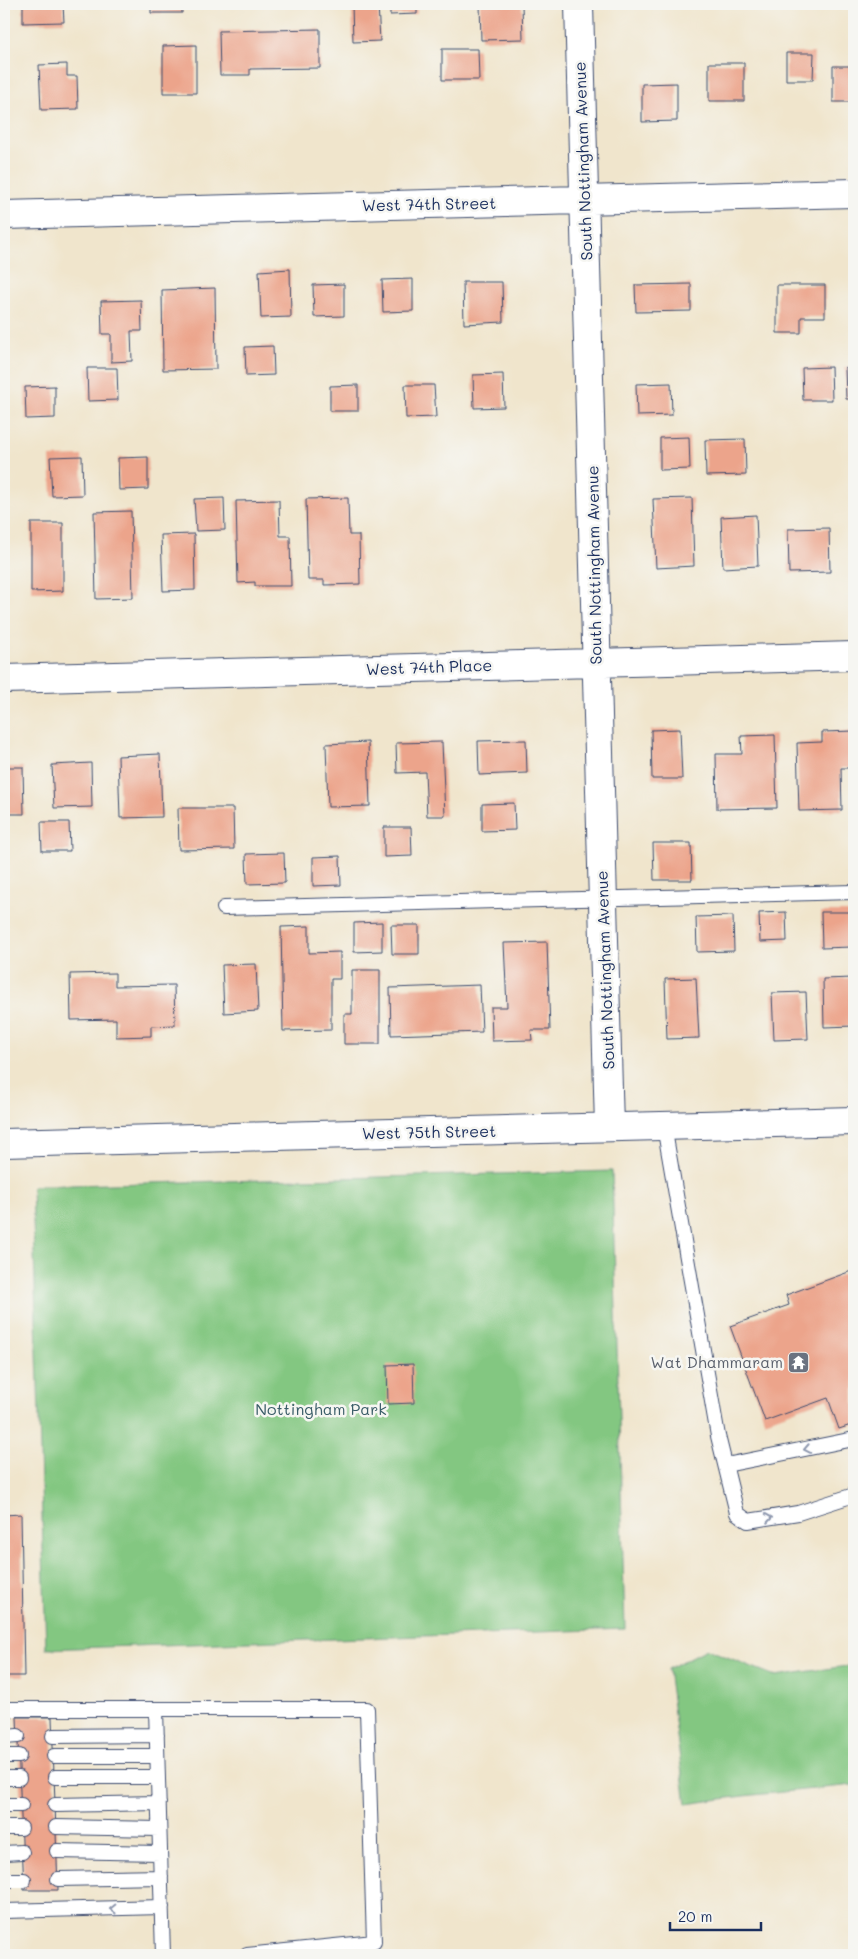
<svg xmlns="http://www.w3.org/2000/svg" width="858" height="1959" font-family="Mali,sans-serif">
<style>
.green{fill:#83c781;stroke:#4f7b70}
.building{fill:#eca48b}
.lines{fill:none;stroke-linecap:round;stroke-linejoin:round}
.lane-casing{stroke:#3b4a6e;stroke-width:16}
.street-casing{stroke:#3b4a6e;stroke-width:30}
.lane{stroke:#fff;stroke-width:14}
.street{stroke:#fff;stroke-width:28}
.oneway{stroke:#8d97ae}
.labels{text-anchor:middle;stroke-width:5;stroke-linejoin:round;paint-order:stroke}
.street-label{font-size:16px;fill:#1b2f5e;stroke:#f6f6f2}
.worship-label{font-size:16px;fill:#5b616d;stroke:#f6f6f2;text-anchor:end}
.park-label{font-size:16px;fill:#3a5d68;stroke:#f6f6f2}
</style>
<rect width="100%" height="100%" fill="#f6f6f2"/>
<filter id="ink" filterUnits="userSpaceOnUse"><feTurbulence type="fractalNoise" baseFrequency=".02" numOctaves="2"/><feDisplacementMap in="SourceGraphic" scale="10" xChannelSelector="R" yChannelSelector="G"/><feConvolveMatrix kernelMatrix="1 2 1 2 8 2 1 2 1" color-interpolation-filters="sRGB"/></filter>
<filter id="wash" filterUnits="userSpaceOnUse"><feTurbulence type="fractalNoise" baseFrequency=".0096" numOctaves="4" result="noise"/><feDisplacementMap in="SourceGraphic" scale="20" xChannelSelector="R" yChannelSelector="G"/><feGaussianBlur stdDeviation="1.12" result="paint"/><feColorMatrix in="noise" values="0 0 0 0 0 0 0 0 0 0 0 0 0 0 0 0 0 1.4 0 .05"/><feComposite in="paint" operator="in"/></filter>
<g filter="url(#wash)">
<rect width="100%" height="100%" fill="#f0e5cc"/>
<!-- green -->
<path class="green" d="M 612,1171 L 625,1629 L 46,1649 L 32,1186 Z
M 707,1649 L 775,1676 L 854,1665 L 854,1785 L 743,1796 L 686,1804 L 668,1669 Z"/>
<g id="blocks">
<!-- building -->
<path class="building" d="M 23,4 L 63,4 L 64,22 L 23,23 Z
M 151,4 L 182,4 L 182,13 L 151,13 Z
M 352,4 L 378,4 L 380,41 L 353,42 Z
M 390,4 L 417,4 L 417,14 L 390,15 Z
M 480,4 L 522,4 L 523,39 L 481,40 Z
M 771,4 L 803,4 L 803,8 L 771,8 Z
M 320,29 L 320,68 L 250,69 L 250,75 L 220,75 L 219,31 Z
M 196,45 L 196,93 L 163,93 L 163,46 Z
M 442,49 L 478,49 L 479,80 L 442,80 Z
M 786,53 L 814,53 L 813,80 L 786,80 Z
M 709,63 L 744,63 L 744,101 L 709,101 Z
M 67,64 L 67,76 L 77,76 L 78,109 L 41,110 L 39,65 Z
M 833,66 L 854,66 L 854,102 L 833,102 Z
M 677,83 L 677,121 L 642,122 L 642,84 Z
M 290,269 L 291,317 L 261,318 L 259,271 Z
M 413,279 L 413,311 L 383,312 L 382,280 Z
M 463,282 L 502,282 L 503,322 L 464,324 Z
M 344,284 L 344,316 L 314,317 L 313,285 Z
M 691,284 L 691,311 L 636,312 L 635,285 Z
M 777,285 L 825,285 L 825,317 L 801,317 L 801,333 L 777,333 Z
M 215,288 L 216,369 L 163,370 L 162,290 Z
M 141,300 L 142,331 L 131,331 L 132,361 L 111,362 L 111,334 L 102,334 L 101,301 Z
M 273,346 L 274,375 L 246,376 L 245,347 Z
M 831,367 L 832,400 L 803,400 L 802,368 Z
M 845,367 L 854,367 L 854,399 L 846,399 Z
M 87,368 L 117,368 L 118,400 L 88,401 Z
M 503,374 L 504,407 L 474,408 L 473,375 Z
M 671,383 L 672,415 L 637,416 L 636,384 Z
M 358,385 L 358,411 L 330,411 L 330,386 Z
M 405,385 L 434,385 L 436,417 L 406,418 Z
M 55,386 L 55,418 L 26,419 L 25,387 Z
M 689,437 L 690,469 L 660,470 L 660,438 Z
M 745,439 L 746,475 L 706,476 L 705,440 Z
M 82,456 L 83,495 L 52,496 L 50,457 Z
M 148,457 L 148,489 L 119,490 L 118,458 Z
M 224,498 L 225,530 L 196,531 L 194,499 Z
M 348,498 L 349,535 L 359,535 L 360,584 L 324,585 L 324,580 L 308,580 L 306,499 Z
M 692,498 L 694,566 L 656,568 L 653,499 Z
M 279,500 L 280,536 L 290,536 L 291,586 L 255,586 L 255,582 L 238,583 L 236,501 Z
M 131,511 L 133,598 L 96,599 L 94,512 Z
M 756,515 L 758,566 L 723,568 L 721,517 Z
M 31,523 L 63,523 L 63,591 L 31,592 Z
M 829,528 L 830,572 L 789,573 L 788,529 Z
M 194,534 L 195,590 L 163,591 L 161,535 Z
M 680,729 L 682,779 L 652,779 L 651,730 Z
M 854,731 L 854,768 L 841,768 L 842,810 L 799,811 L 797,743 L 822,742 L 822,732 Z
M 775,735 L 777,808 L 717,809 L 716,754 L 742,754 L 741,736 Z
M 526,740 L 527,773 L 479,775 L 478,741 Z
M 368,742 L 370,806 L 328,807 L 326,744 Z
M 442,742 L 445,816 L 427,816 L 425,772 L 397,773 L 396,743 Z
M 160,754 L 162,817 L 120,818 L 118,756 Z
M 91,763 L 92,807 L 54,808 L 52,765 Z
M 4,767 L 23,767 L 24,814 L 4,814 Z
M 514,803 L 515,830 L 482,831 L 482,804 Z
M 178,808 L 233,808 L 234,849 L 179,850 Z
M 41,822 L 69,822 L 70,851 L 42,851 Z
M 384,827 L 411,827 L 412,856 L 384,857 Z
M 653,843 L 691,843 L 692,880 L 654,880 Z
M 284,853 L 285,883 L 247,884 L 246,854 Z
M 340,856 L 341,885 L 313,886 L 313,857 Z
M 786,912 L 787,941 L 760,942 L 759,913 Z
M 821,912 L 850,912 L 851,947 L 822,948 Z
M 733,916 L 734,951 L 697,952 L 696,917 Z
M 382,922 L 382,951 L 354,952 L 354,923 Z
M 391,925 L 419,925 L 419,954 L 392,954 Z
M 309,926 L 309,953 L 340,952 L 340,979 L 331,979 L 331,1030 L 283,1031 L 281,927 Z
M 547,942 L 550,1030 L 531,1030 L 532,1040 L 492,1041 L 491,1007 L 507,1007 L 504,943 Z
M 256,964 L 258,1011 L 224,1013 L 222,965 Z
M 352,970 L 380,970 L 380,1044 L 344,1044 L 344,1014 L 352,1014 Z
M 115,973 L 115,986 L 174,985 L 175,1025 L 151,1026 L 151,1036 L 116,1037 L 116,1019 L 71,1020 L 70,974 Z
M 696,978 L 699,1038 L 667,1039 L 665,979 Z
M 853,978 L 854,1026 L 824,1027 L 823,979 Z
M 480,985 L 482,1032 L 391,1035 L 390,988 Z
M 806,992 L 808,1039 L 774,1040 L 772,993 Z
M 854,1270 L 854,1424 L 839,1429 L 828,1398 L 765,1421 L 730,1326 L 789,1305 L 786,1295 Z
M 413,1364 L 414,1403 L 388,1404 L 387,1365 Z
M 21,1514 L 24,1676 L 4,1676 L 4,1515 Z
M 17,1717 L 52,1717 L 58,1890 L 24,1890 Z"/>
</g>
</g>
<g filter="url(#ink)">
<use href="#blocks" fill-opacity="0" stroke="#3b4a6e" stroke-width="1"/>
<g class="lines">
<defs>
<path id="lane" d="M 224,908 L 854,892
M 664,1126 L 718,1436 L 737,1513 L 748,1521 L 798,1513 L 854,1495
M 726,1465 L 854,1439
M 4,1709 L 367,1709 L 374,1942 L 247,1955
M 156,1709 L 163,1955
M 53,1736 L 157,1735
M 4,1737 L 18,1736
M 4,1756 L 19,1756
M 54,1756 L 157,1756
M 55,1777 L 158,1777
M 4,1778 L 19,1778
M 4,1805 L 21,1805
M 55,1805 L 159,1803
M 56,1827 L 159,1829
M 4,1828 L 21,1828
M 57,1851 L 160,1853
M 4,1853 L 22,1852
M 58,1879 L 161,1877
M 4,1880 L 24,1880
M 4,1911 L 162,1907"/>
<path id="street" d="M 579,4 L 609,1127
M 4,215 L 854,193
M 4,679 L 854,656
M 4,1143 L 854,1121"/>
</defs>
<!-- lane casing -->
<use href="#lane" class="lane-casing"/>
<!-- street casing -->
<use href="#street" class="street-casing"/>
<!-- lane -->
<use href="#lane" class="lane"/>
<!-- street -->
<use href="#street" class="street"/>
</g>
<!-- one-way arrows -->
<defs><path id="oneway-chevron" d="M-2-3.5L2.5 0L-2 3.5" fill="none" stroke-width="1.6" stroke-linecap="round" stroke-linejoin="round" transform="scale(1.25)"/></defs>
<g class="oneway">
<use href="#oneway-chevron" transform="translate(807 1449) rotate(169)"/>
<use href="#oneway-chevron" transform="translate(769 1518) rotate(-9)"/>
<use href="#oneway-chevron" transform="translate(113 1909) rotate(179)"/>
</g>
</g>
<!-- icons -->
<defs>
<symbol id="temple-square" viewBox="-11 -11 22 22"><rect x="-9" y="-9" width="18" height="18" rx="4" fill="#6b7280" stroke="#f6f6f2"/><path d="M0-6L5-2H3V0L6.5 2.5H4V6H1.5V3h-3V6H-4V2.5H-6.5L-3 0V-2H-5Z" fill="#fff"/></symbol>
</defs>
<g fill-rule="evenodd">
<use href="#temple-square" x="786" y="1350" width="25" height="25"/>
</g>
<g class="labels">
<!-- street labels -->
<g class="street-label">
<text transform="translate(583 161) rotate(-92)" y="6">South Nottingham Avenue</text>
<text transform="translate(429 204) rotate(-1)" y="6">West 74th Street</text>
<text transform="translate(594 565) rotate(-91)" y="6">South Nottingham Avenue</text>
<text transform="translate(429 667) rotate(-2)" y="6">West 74th Place</text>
<text transform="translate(605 970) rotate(-92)" y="6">South Nottingham Avenue</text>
<text transform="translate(429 1132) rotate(-1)" y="6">West 75th Street</text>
</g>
<!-- worship labels -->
<g class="worship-label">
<text x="783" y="1368">Wat Dhammaram</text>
</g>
<!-- park labels -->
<g class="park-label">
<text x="321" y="1415">Nottingham Park</text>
</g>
</g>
<!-- margin -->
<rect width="858" height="1959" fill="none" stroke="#f6f6f2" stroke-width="20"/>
<!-- scale -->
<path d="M670 1922v8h91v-8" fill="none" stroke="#1b2f5e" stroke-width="2.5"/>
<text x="678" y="1922" font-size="15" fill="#1b2f5e" stroke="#f6f6f2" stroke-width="4" paint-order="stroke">20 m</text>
</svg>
